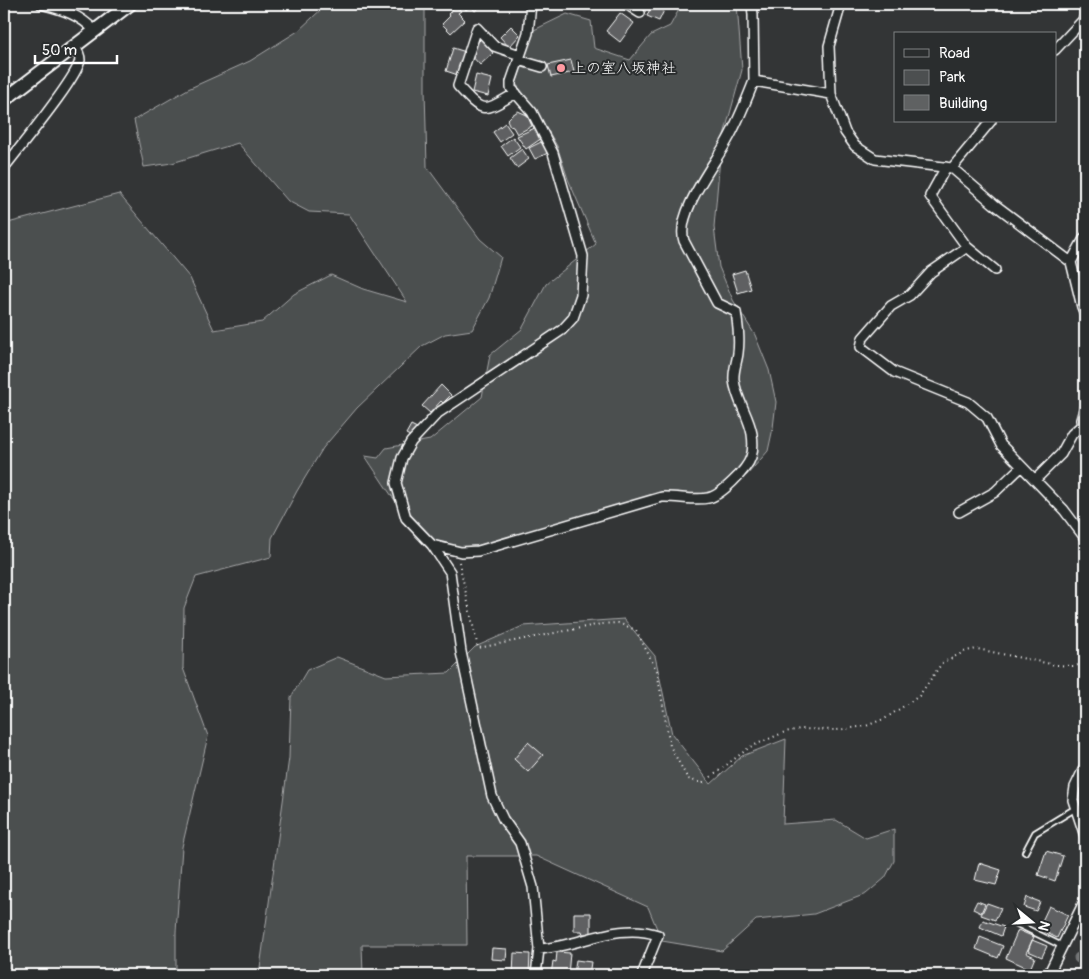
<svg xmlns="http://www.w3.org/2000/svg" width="1089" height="979" font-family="Pangolin,'Klee One',sans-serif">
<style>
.green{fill:#4c4f50;stroke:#a6a7a8}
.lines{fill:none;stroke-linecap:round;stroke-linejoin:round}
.canal{stroke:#737576;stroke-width:11}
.building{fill:#5f6162;stroke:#fff}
.lane-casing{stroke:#fff;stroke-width:8}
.street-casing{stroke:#fff;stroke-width:12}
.secondary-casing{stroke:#fff;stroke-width:16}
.path{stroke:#fff;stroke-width:2;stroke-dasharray:1 4;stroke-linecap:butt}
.lane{stroke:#2a2d2e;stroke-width:4.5}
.street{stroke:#2a2d2e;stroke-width:9}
.secondary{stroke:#2a2d2e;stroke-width:12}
.poi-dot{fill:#ff9aa2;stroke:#2a2d2e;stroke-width:2}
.labels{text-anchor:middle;stroke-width:4;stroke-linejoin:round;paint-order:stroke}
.poi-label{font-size:15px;fill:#fff;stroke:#2a2d2e;text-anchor:start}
</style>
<rect width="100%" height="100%" fill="#333536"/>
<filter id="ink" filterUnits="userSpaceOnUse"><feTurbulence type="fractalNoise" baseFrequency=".02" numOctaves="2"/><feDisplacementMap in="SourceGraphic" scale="10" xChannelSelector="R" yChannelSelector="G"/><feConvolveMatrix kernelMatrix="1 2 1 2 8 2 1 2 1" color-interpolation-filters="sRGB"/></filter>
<g filter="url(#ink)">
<!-- green -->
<path class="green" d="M 327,4 L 425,4 L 425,90 L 427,167 L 480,239 L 501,257 L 489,298 L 472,330 L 445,334 L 422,346 L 357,408 L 323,448 L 297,491 L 272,538 L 271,557 L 196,577 L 184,608 L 183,668 L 208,736 L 182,847 L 176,932 L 176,975 L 4,975 L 4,224 L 119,194 L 190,278 L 214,330 L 262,322 L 294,294 L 331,275 L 363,289 L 407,302 L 349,214 L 309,212 L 288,201 L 238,143 L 172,163 L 144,167 L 134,120 L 188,89 L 250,61 L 298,31 Z
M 682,4 L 737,4 L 742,70 L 721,146 L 714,227 L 719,267 L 733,300 L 755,335 L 769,370 L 776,402 L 773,428 L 768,451 L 747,475 L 721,489 L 474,547 C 461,547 444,548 432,541 C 410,528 381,479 365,456 L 378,458 L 386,448 L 430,440 L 482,397 L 490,355 L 522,329 L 546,284 L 596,244 L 568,179 L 557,146 L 535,108 L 516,84 L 534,30 L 567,14 L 591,21 L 594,48 L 630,60 L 651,35 L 670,26 Z
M 624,619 L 655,656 L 672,734 L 711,784 L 742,756 L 786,739 L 783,824 L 836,820 L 866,838 L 894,829 L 894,861 L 885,878 L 866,894 L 814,914 L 756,920 L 722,951 L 662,941 L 648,907 L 536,856 L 466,856 L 467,945 L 362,945 L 363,975 L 259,975 L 289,758 L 291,697 L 307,670 L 337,657 L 386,676 L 449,673 L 475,647 L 523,626 Z"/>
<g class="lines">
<!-- canal -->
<path class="canal" d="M 1079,958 L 1085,960"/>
</g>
<!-- building -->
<path class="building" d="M 461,4 L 483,4 L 475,11 L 471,6 L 466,10 Z
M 652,4 L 667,4 L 659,21 L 647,16 Z
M 456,6 L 461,11 L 458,13 L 465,20 L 451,33 L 442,24 L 450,16 L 448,14 Z
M 620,13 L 634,23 L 620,42 L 606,31 Z
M 511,26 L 520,35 L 509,47 L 500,37 Z
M 481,39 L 493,53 L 480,65 L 470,54 L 477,47 L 475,45 Z
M 453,48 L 466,52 L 458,75 L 446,71 Z
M 571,60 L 574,72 L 551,77 L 548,65 Z
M 476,75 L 492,79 L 488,96 L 472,92 Z
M 518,111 L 527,115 L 532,126 L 517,134 L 513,127 L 510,126 L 507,120 L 512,115 Z
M 505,123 L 512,133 L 500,142 L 493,132 Z
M 537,127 L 542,138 L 526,149 L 517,136 Z
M 513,137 L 520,147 L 508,156 L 501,146 Z
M 543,141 L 548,153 L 535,159 L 529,148 Z
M 522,149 L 529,159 L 517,168 L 510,158 Z
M 745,270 L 751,289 L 738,293 L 732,274 Z
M 441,385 L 451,395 L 443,403 L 441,401 L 430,413 L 422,406 Z
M 411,425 L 417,428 L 412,437 L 406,434 Z
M 528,742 L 543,755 L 528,772 L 514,759 Z
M 1046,851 L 1063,856 L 1055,881 L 1038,875 Z
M 979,863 L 1001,870 L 996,885 L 975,880 Z
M 1027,897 L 1040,902 L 1036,911 L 1024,907 Z
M 977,901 L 985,904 L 981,913 L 973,909 Z
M 987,903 L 1001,908 L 995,920 L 981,915 Z
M 1049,906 L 1068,915 L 1057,938 L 1041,930 L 1045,922 L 1042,921 Z
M 574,913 L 591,913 L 591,934 L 583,934 L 582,931 L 574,931 Z
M 983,920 L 1004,927 L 1001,936 L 980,927 Z
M 1018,930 L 1034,937 L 1026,953 L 1035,957 L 1030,969 L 1006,958 Z
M 980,937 L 1003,946 L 998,958 L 976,949 Z
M 1032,940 L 1047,946 L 1042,957 L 1028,951 Z
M 492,948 L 507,949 L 506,960 L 491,959 Z
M 557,952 L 570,953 L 568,975 L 551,975 L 553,961 L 556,962 Z
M 514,953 L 530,954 L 529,975 L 513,975 Z
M 576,960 L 591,962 L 589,975 L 574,975 Z"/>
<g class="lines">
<defs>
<path id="lane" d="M 1025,852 L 1035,833 L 1076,808
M 1017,924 L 1062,946"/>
<path id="street" d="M 41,4 C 63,10 79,14 95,31
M 531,4 L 528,33 L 511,82 L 511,88 L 532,112 L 553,153 L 583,256 L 581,295 L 573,318 L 562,330 L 438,413 L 411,442 L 402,458 L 396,483 L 406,518 L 432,545 L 450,572 L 461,652 L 492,796 L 503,819 L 520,843 L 533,887 L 539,949 L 536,975
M 626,4 L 640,13
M 752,4 L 753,15 L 754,81
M 841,4 L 829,46 L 831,94 L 845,132 L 855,146 L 875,159 L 952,168 L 994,204 L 1071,262 L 1082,307 L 1085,314
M 1055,50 L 1085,18
M 518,60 L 542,67
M 516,93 C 483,112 484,115 458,86 L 477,28 L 494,46 L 520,55
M 946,167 L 930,196 L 967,247 L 931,272 L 910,295 L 891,306 L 863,338 L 861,347 L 894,372 L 968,402 L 987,418 L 1001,445 L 1064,510 L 1085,538
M 4,168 C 18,149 77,79 80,60 C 80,55 78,51 74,46
M 952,168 L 991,121
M 967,247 L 995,270
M 1071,262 L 1085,237
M 1085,406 L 1081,420 L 1085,442
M 1035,480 L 1061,454 L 1072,434 L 1082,425
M 959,512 L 995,492 L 1021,467
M 432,545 L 461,552 L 478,551 L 662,497 C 676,496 695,501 708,498 C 720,496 747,470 751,457 C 753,451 753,441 752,434 C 749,416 736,399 734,380 C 733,371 737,362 738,353 C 740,339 738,326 736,312 L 717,303 L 684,241 C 675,214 714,165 727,141 C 738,122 746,101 754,81 L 831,94
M 1085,766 L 1075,787 L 1073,800 L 1085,836
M 539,949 C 579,947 617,921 658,935 L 642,975
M 1048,975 L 1085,900"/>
<path id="secondary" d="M 4,100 L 130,4"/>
</defs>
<!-- lane casing -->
<use href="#lane" class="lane-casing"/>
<!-- street casing -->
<use href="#street" class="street-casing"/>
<!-- secondary casing -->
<use href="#secondary" class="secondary-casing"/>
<!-- path -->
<path class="path" d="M 459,562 L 478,648 L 601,624 L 618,623 L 636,630 L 657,671 L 670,746 L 688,779 L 703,783 L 750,747 L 785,732 L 800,729 L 837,730 L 866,726 L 886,718 L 919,696 L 942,663 L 966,651 L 977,649 L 992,652 L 1056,665 L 1073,666 L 1085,664"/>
<!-- lane -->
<use href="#lane" class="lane"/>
<!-- street -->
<use href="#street" class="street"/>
<!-- secondary -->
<use href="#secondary" class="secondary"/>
</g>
</g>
<!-- markers -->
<circle class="poi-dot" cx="561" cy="68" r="5"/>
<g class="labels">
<!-- poi labels -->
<g class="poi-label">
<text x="571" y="73">上の室八坂神社</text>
</g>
</g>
<!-- margin -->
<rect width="1089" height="979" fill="none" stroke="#2a2d2e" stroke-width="20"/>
<rect x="10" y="10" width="1069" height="959" fill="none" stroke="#fff" stroke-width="2" filter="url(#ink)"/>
<!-- legend -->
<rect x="894" y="32" width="162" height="90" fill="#2a2d2e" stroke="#7f8182"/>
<rect x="904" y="49" width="25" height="8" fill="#2a2d2e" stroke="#7f8182"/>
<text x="939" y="58" font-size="15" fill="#ffffff">Road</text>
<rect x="904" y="70" width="25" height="15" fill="#4c4f50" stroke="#7f8182"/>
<text x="939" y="82" font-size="15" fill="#ffffff">Park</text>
<rect x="904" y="95" width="25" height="15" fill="#5f6162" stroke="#7f8182"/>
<text x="939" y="108" font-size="15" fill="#ffffff">Building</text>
<!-- north arrow -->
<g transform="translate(1032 922) rotate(108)" stroke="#2a2d2e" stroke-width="4" paint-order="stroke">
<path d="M0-4L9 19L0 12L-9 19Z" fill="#ffffff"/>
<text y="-8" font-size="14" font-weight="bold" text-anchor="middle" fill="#ffffff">N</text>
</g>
<!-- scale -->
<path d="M35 55v8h82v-8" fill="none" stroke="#ffffff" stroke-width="2.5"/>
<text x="42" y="55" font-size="15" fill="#ffffff" stroke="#2a2d2e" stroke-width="4" paint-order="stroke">50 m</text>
</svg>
